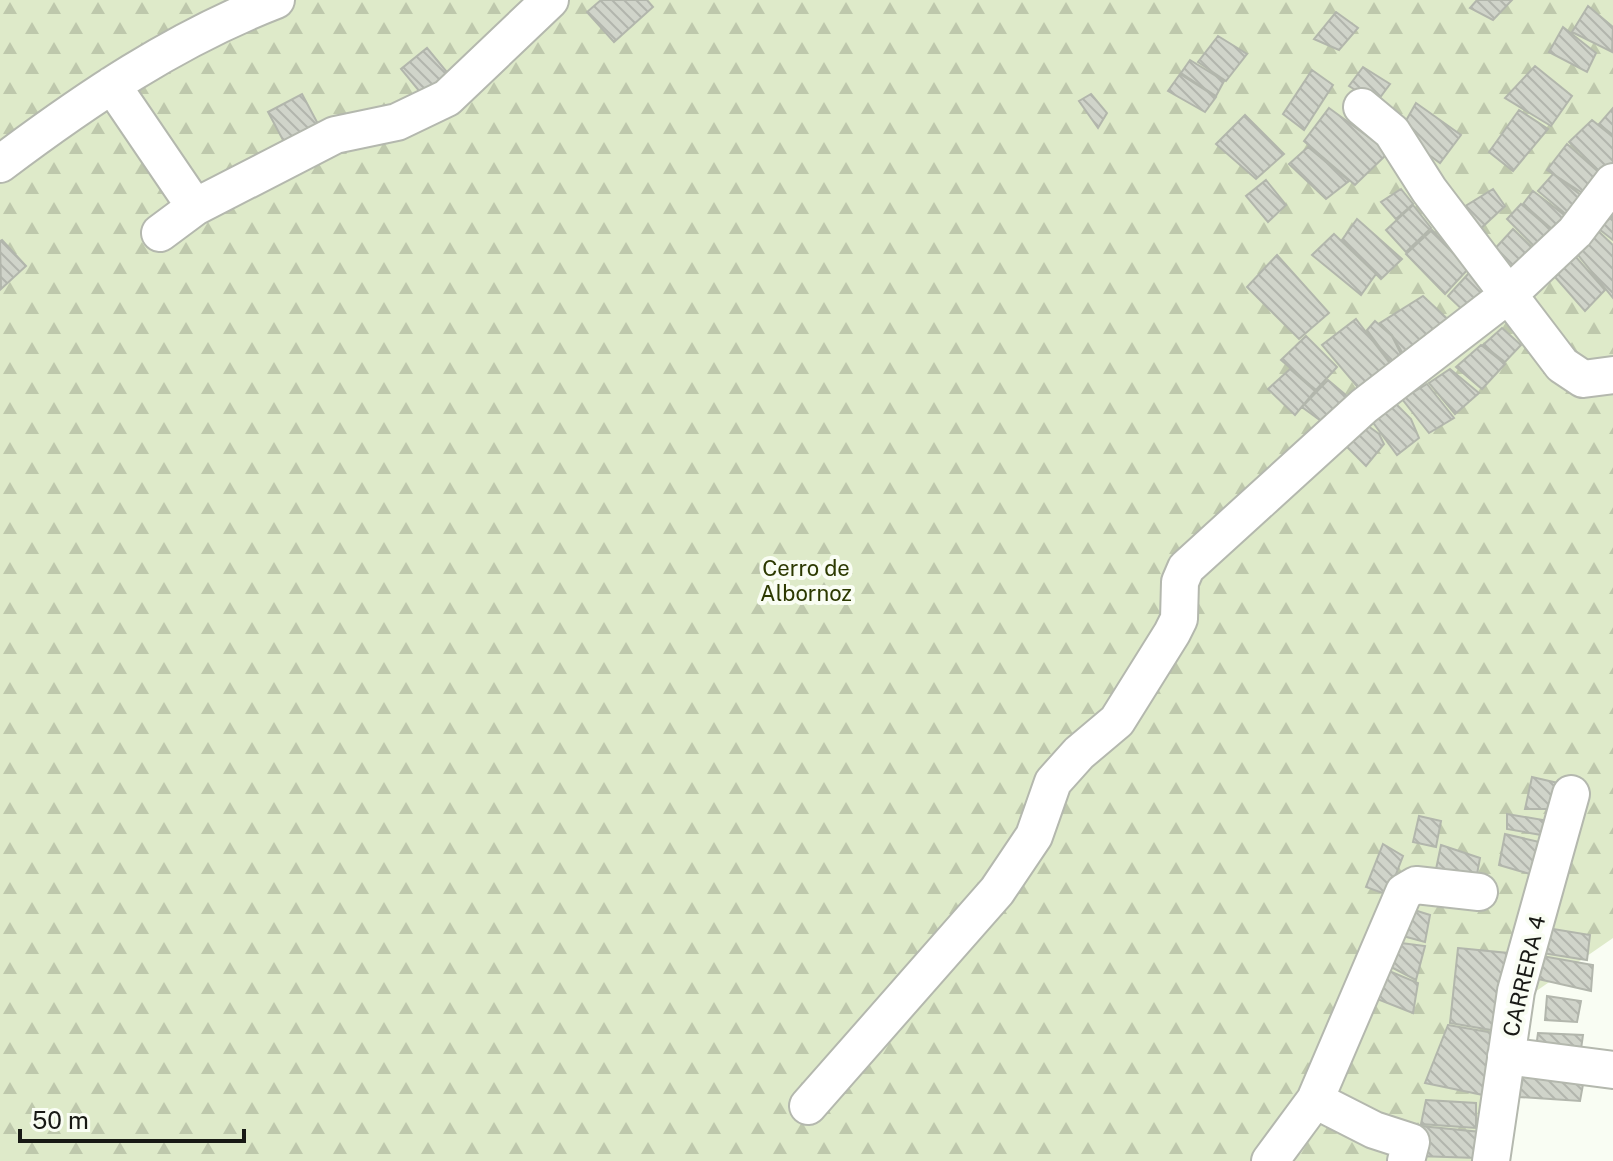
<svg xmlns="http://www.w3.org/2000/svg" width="1613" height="1161" font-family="'Public Sans',sans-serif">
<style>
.forest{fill:url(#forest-firs)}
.building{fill:url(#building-back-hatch);stroke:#b2b6ac;stroke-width:2}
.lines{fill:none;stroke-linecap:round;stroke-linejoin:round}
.minor-casing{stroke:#b4b8ae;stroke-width:40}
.minor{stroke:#fff;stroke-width:36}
.labels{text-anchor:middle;stroke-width:8;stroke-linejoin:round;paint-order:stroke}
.park-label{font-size:22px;fill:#2c3900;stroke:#f9fdf3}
.street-label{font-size:22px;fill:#181915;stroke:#f9fdf3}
</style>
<defs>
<pattern id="forest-firs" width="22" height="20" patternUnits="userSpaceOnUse" patternTransform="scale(2)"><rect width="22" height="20" fill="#deeac9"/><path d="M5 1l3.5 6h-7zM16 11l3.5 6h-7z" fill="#bec8ac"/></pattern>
<pattern id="building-back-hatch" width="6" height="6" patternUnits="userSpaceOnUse" patternTransform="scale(2)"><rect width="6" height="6" fill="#d0d4ca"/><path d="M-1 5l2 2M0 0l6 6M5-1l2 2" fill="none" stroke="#b2b5ad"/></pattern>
</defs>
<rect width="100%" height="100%" fill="#f9fdf3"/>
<!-- forest -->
<path class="forest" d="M 0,0 L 1613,0 L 1613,938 L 1509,1010 L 1485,1161 L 0,1161 Z"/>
<!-- building -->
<path class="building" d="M 601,0 L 647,0 L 653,7 L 614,42 L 587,12 Z
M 1477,0 L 1512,0 L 1493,20 L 1470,8 Z
M 1588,6 L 1613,27 L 1612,52 L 1572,32 Z
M 1336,12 L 1358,28 L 1339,50 L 1314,39 Z
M 1563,27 L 1596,53 L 1587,72 L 1549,52 Z
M 1218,36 L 1247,54 L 1226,81 L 1198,62 Z
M 427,48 L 456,83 L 430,104 L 401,69 Z
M 1190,60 L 1224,81 L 1216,96 L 1181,73 Z
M 1535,66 L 1572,96 L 1551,126 L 1505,98 Z
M 1363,67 L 1390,84 L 1376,103 L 1349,86 Z
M 1312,70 L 1333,85 L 1304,130 L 1283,114 Z
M 1180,74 L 1216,97 L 1205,112 L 1168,91 Z
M 302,94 L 325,137 L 291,155 L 268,112 Z
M 1091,94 L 1107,113 L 1098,128 L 1079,101 Z
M 1416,103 L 1461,135 L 1440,163 L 1399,133 Z
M 1329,108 L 1389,152 L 1355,185 L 1304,141 Z
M 1613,108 L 1613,135 L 1599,124 Z
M 1519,110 L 1548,129 L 1513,171 L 1489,152 Z
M 1245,115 L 1284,154 L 1256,179 L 1216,144 Z
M 1592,120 L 1613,137 L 1613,168 L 1604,176 L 1569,142 Z
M 1567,144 L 1603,176 L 1587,196 L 1547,170 Z
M 1308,147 L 1349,181 L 1326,199 L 1289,164 Z
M 1553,174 L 1590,202 L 1574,221 L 1538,191 Z
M 1266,180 L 1286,205 L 1268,222 L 1246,196 Z
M 1401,189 L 1413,204 L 1396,219 L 1381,202 Z
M 1493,189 L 1505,206 L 1479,230 L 1459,210 Z
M 1533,191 L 1572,221 L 1560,236 L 1523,204 Z
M 1521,204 L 1556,234 L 1541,253 L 1507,219 Z
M 1413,205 L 1431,228 L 1406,252 L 1386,230 Z
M 1613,215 L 1613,240 L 1599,229 Z
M 1357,219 L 1402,259 L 1381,279 L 1342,240 Z
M 1513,229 L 1535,250 L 1515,274 L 1491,253 Z
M 1432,230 L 1469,268 L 1445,294 L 1406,254 Z
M 1597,230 L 1613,245 L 1613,298 L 1578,255 Z
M 1334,234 L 1376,274 L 1361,295 L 1312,255 Z
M 2,240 L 26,266 L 1,289 L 0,241 Z
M 1277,255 L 1329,313 L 1299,339 L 1247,287 Z
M 1575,256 L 1605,290 L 1585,311 L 1555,277 Z
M 1469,273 L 1496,298 L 1472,319 L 1448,296 Z
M 1423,296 L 1456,327 L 1409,364 L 1392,335 L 1380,323 Z
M 1356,319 L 1395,370 L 1361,391 L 1322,345 Z
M 1375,321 L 1392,336 L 1404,360 L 1395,368 L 1367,330 Z
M 1502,328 L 1521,345 L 1505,362 L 1483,345 Z
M 1306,336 L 1337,367 L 1316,390 L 1281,360 Z
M 1481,345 L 1505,364 L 1482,389 L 1456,367 Z
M 1290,369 L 1315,391 L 1295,415 L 1268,389 Z
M 1450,369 L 1479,393 L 1455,414 L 1429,383 Z
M 1328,380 L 1354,402 L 1332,429 L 1302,407 Z
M 1427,384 L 1454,418 L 1429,433 L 1402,399 Z
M 1395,403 L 1411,419 L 1419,438 L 1397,455 L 1369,417 Z
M 1364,423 L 1379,434 L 1384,444 L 1366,466 L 1345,445 Z
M 1532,777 L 1558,783 L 1549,809 L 1525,809 Z
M 1507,814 L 1549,821 L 1547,836 L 1507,829 Z
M 1419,816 L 1441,821 L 1436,847 L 1413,842 Z
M 1505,834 L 1548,844 L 1540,877 L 1499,865 Z
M 1383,844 L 1403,856 L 1388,895 L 1366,887 Z
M 1441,845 L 1480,858 L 1475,885 L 1435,874 Z
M 1411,909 L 1430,915 L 1425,942 L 1403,936 Z
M 1547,928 L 1590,935 L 1587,960 L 1542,953 Z
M 1401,943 L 1425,946 L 1416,980 L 1391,967 Z
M 1458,948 L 1508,953 L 1497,1031 L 1450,1023 Z
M 1542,956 L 1593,965 L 1591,991 L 1538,979 Z
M 1382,968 L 1418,983 L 1413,1013 L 1372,997 Z
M 1547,996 L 1581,1001 L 1577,1022 L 1545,1020 Z
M 1448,1025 L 1494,1033 L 1483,1095 L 1425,1083 Z
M 1538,1033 L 1583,1035 L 1580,1056 L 1535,1055 Z
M 1525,1068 L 1584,1079 L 1580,1101 L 1519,1097 Z
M 1426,1100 L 1476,1103 L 1476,1128 L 1421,1124 Z
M 1420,1126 L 1481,1132 L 1477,1158 L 1417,1156 Z"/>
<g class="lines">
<defs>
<path id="minor" d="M 112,85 L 195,207
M 1362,107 L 1392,132 L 1429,190 L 1562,365 L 1583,379 L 1613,375
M 0,164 C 85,100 175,39 276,0
M 160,233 L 195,207 L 335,135 L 397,122 L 447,98 L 550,0
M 1506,1056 L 1613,1070
M 1315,1100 L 1374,1130 L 1411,1142 L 1406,1161
M 808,1106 L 997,891 L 1034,836 L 1053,782 L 1079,753 L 1117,721 L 1172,633 L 1179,619 L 1180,582 L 1186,568 L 1364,406 L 1508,295 L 1575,232 L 1613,182
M 1270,1161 L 1315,1100 L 1404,892 L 1416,885 L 1479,892
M 1491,1161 L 1516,991 L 1571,794"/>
</defs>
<!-- minor casing -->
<use href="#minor" class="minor-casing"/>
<!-- minor -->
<use href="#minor" class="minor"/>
</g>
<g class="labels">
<!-- park labels -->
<g class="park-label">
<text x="806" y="576">Cerro de<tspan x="806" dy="25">Albornoz</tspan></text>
</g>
<!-- street labels -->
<g class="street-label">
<text transform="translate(1524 976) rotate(-77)" y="8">CARRERA 4</text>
</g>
</g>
<!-- scale -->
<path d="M20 1129v12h224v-12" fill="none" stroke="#181915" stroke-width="4"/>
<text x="32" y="1129" font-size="24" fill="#181915" stroke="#f9fdf3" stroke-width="6" paint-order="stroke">50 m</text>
</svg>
